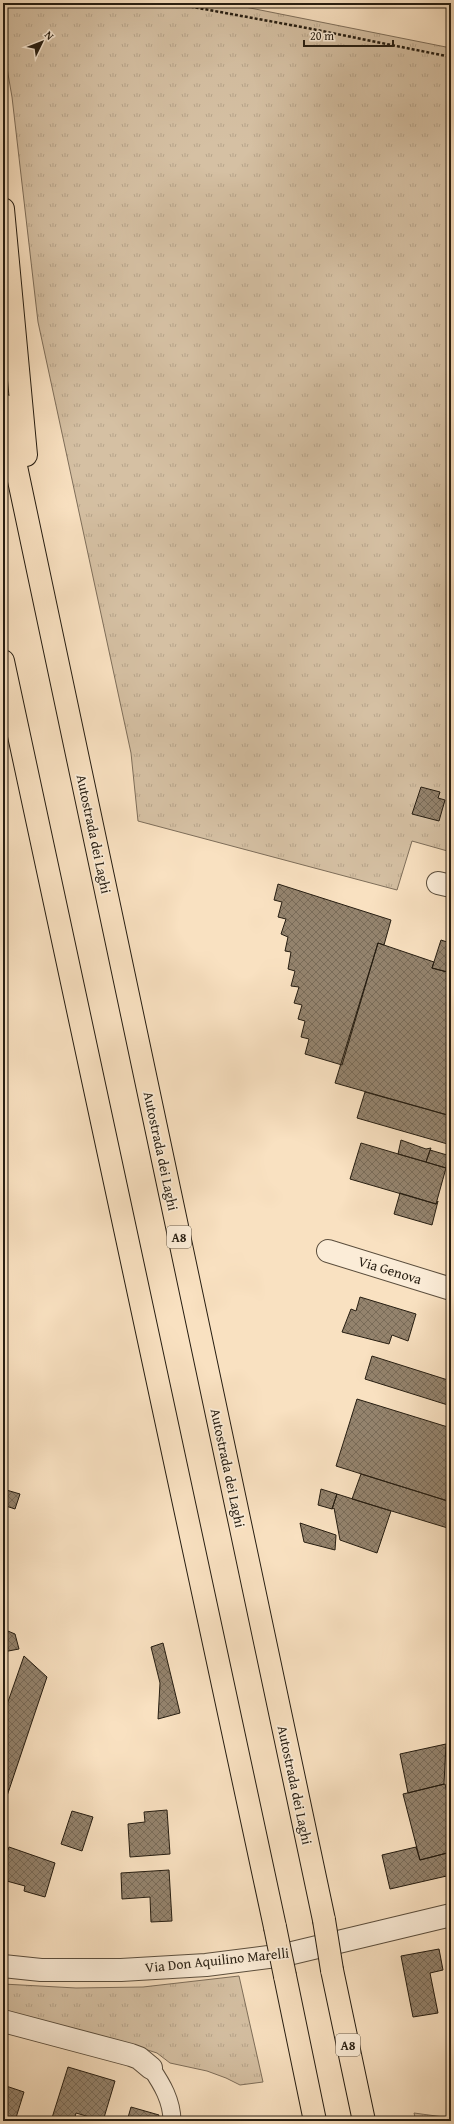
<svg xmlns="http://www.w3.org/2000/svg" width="454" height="2124" font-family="'Gentium Book Plus',serif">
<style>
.grass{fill:url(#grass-tufts);stroke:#7e6e5a}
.building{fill:url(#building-cross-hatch);stroke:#261d11}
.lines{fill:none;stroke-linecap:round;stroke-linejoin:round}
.service-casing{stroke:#5b4e3d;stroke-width:19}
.minor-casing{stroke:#5b4e3d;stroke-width:24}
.tertiary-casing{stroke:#5b4e3d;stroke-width:24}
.motorway-casing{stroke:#261d11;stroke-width:24}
.path{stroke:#261d11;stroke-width:2.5;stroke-dasharray:3 2;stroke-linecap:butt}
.service{stroke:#fbecd7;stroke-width:17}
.minor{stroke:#fbecd7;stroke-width:22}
.tertiary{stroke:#fbecd7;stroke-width:22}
.motorway{stroke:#f9e1c1;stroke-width:22}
.motorway-bridge-casing{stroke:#261d11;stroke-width:24;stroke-linecap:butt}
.motorway-bridge{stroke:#f9e1c1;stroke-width:22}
.labels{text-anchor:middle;stroke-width:3.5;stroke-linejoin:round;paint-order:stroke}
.shield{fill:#fbecd7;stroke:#665b4c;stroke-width:1}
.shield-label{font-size:13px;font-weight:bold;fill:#261d11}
.street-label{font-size:14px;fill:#261d11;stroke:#fbecd7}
</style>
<defs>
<pattern id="grass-tufts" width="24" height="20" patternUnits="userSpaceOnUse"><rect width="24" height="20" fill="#d5c0a3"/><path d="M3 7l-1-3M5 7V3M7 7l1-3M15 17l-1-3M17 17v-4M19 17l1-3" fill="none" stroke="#b7a58b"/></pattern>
<pattern id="building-cross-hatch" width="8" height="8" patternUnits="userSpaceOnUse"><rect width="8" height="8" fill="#94836d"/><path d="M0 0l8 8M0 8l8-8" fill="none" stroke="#796b58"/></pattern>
</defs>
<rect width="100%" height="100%" fill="#f9e1c1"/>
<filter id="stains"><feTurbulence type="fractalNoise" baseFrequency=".005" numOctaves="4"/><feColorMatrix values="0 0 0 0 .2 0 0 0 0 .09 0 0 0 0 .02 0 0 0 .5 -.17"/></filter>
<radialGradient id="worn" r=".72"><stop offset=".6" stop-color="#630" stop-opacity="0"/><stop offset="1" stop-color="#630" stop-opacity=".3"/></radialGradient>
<!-- grass -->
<path class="grass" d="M 3,3 L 225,3 L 451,48 L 451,852 L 412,841 L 397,890 L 138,821 L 131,753 L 38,322 L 12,97 L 3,45 Z
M 239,1976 L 263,2082 L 240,2085 L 226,2078 L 207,2071 L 170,2063 L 157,2053 L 116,2040 L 3,2012 L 3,1984 L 76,1988 L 143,1987 Z
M 414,2113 L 451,2118 L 451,2121 L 416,2121 Z"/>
<!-- building -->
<path class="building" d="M 421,787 L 440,792 L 438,798 L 445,800 L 439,821 L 412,814 Z
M 278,884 L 391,920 L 384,945 L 378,943 L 342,1065 L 305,1054 L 309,1039 L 301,1037 L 305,1021 L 298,1019 L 302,1005 L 294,1003 L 299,987 L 291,986 L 295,971 L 288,969 L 291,952 L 285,951 L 288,937 L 281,934 L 286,919 L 278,917 L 282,902 L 274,900 Z
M 450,929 L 451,929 L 451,973 L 432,968 L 441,940 L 447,942 Z
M 378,943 L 434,962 L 432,968 L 451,973 L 451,1116 L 335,1083 Z
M 3,1085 L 6,1101 L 3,1101 Z
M 365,1092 L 451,1116 L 451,1145 L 357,1118 Z
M 401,1140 L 426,1149 L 431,1148 L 426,1162 L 398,1154 Z
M 361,1143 L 446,1168 L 436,1204 L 350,1179 Z
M 430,1150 L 447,1155 L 447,1151 L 449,1151 L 446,1168 L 426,1162 Z
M 400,1193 L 436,1204 L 438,1201 L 432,1225 L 394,1214 Z
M 360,1297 L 416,1314 L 408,1341 L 392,1335 L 389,1344 L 342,1332 L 351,1309 L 356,1311 Z
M 372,1356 L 451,1381 L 451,1406 L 365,1379 Z
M 357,1399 L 451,1428 L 451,1502 L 336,1466 Z
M 361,1474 L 451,1502 L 451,1529 L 352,1499 Z
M 3,1489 L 20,1494 L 15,1509 L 3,1505 Z
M 321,1489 L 337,1494 L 332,1509 L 318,1505 Z
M 337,1494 L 391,1511 L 377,1553 L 340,1540 L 334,1508 L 332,1509 Z
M 300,1523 L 336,1535 L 335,1550 L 304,1542 Z
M 3,1596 L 7,1598 L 3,1611 Z
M 3,1629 L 15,1634 L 19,1649 L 3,1652 Z
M 163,1643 L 180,1713 L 158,1719 L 160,1683 L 151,1647 Z
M 24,1656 L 47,1677 L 9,1790 L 3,1789 L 3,1716 Z
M 446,1744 L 444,1784 L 408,1793 L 400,1754 Z
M 445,1784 L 451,1809 L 451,1852 L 420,1860 L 403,1794 Z
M 3,1789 L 9,1790 L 3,1808 Z
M 167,1810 L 170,1854 L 130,1857 L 128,1824 L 145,1822 L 144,1812 Z
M 72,1811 L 93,1817 L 82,1851 L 61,1844 Z
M 9,1847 L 55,1863 L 45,1897 L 24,1891 L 25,1886 L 3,1880 L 3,1865 Z
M 416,1847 L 420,1860 L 451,1852 L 451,1875 L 390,1889 L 382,1855 Z
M 169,1870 L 172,1921 L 151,1922 L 150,1897 L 122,1899 L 121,1873 Z
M 439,1949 L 443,1970 L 430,1973 L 438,2013 L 413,2017 L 401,1956 Z
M 68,2067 L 115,2081 L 103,2121 L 76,2113 L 74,2121 L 51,2121 Z
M 3,2085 L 24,2092 L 15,2121 L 3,2121 Z
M 131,2107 L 159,2115 L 157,2121 L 127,2121 Z"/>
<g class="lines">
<defs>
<path id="service" d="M 151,2068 C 162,2084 172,2101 172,2121"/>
<path id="minor" d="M 438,883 L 451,886
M 328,1251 L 451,1289
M 3,2021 L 131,2055 L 139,2058 L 151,2068"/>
<path id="tertiary" d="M 3,1966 L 41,1970 L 121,1970 L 206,1965 L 284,1955 L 451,1915"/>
<path id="motorway" d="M 3,209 L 26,455
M 3,405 L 324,1920
M 3,661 L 275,1927
M 332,1970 L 364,2121
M 285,1976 L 315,2121"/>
</defs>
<!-- service casing -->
<use href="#service" class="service-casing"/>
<!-- minor casing -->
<use href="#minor" class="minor-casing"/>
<!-- tertiary casing -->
<use href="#tertiary" class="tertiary-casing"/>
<!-- motorway casing -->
<use href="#motorway" class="motorway-casing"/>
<!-- path -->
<path class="path" d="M 171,3 L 307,28 L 451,57"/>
<!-- service -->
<use href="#service" class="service"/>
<!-- minor -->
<use href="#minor" class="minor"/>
<!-- tertiary -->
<use href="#tertiary" class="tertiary"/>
<!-- motorway -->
<use href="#motorway" class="motorway"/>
<defs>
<path id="motorway-bridge" d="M 324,1920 L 332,1970
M 275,1927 L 285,1976"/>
</defs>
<!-- motorway-bridge casing -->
<use href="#motorway-bridge" class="motorway-bridge-casing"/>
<!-- motorway-bridge -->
<use href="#motorway-bridge" class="motorway-bridge"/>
</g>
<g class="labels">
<!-- shield labels -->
<g class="shield">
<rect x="167" y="1226" width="24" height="22" rx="3"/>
<rect x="336" y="2034" width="24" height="22" rx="3"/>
</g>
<g class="shield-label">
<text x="179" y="1242">A8</text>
<text x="348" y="2050">A8</text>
</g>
<!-- street labels -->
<g class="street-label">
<text transform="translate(94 834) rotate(78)" y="5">Autostrada dei Laghi</text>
<text transform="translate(161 1151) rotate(78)" y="5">Autostrada dei Laghi</text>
<text transform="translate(390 1270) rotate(17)" y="5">Via Genova</text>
<text transform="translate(228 1468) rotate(78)" y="5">Autostrada dei Laghi</text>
<text transform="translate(295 1785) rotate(78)" y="5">Autostrada dei Laghi</text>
<text transform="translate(217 1960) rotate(-6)" y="5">Via Don Aquilino Marelli</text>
</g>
</g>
<!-- margin -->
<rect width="454" height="2124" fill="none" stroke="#f9e1c1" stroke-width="16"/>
<rect x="4" y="4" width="446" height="2116" fill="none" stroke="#261d11" stroke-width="2"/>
<rect x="8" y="8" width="438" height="2108" fill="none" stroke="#261d11"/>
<!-- north arrow -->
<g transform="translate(42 42) rotate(47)" stroke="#fbecd7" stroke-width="3" paint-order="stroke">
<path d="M0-3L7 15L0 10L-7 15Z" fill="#261d11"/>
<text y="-6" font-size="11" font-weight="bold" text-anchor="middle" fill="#261d11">N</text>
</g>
<!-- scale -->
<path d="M304 40v6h89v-6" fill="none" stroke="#261d11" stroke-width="2"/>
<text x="310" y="40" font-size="12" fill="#261d11" stroke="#fbecd7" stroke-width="3" paint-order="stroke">20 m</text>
<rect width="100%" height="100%" filter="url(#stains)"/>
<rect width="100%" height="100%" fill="url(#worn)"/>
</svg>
